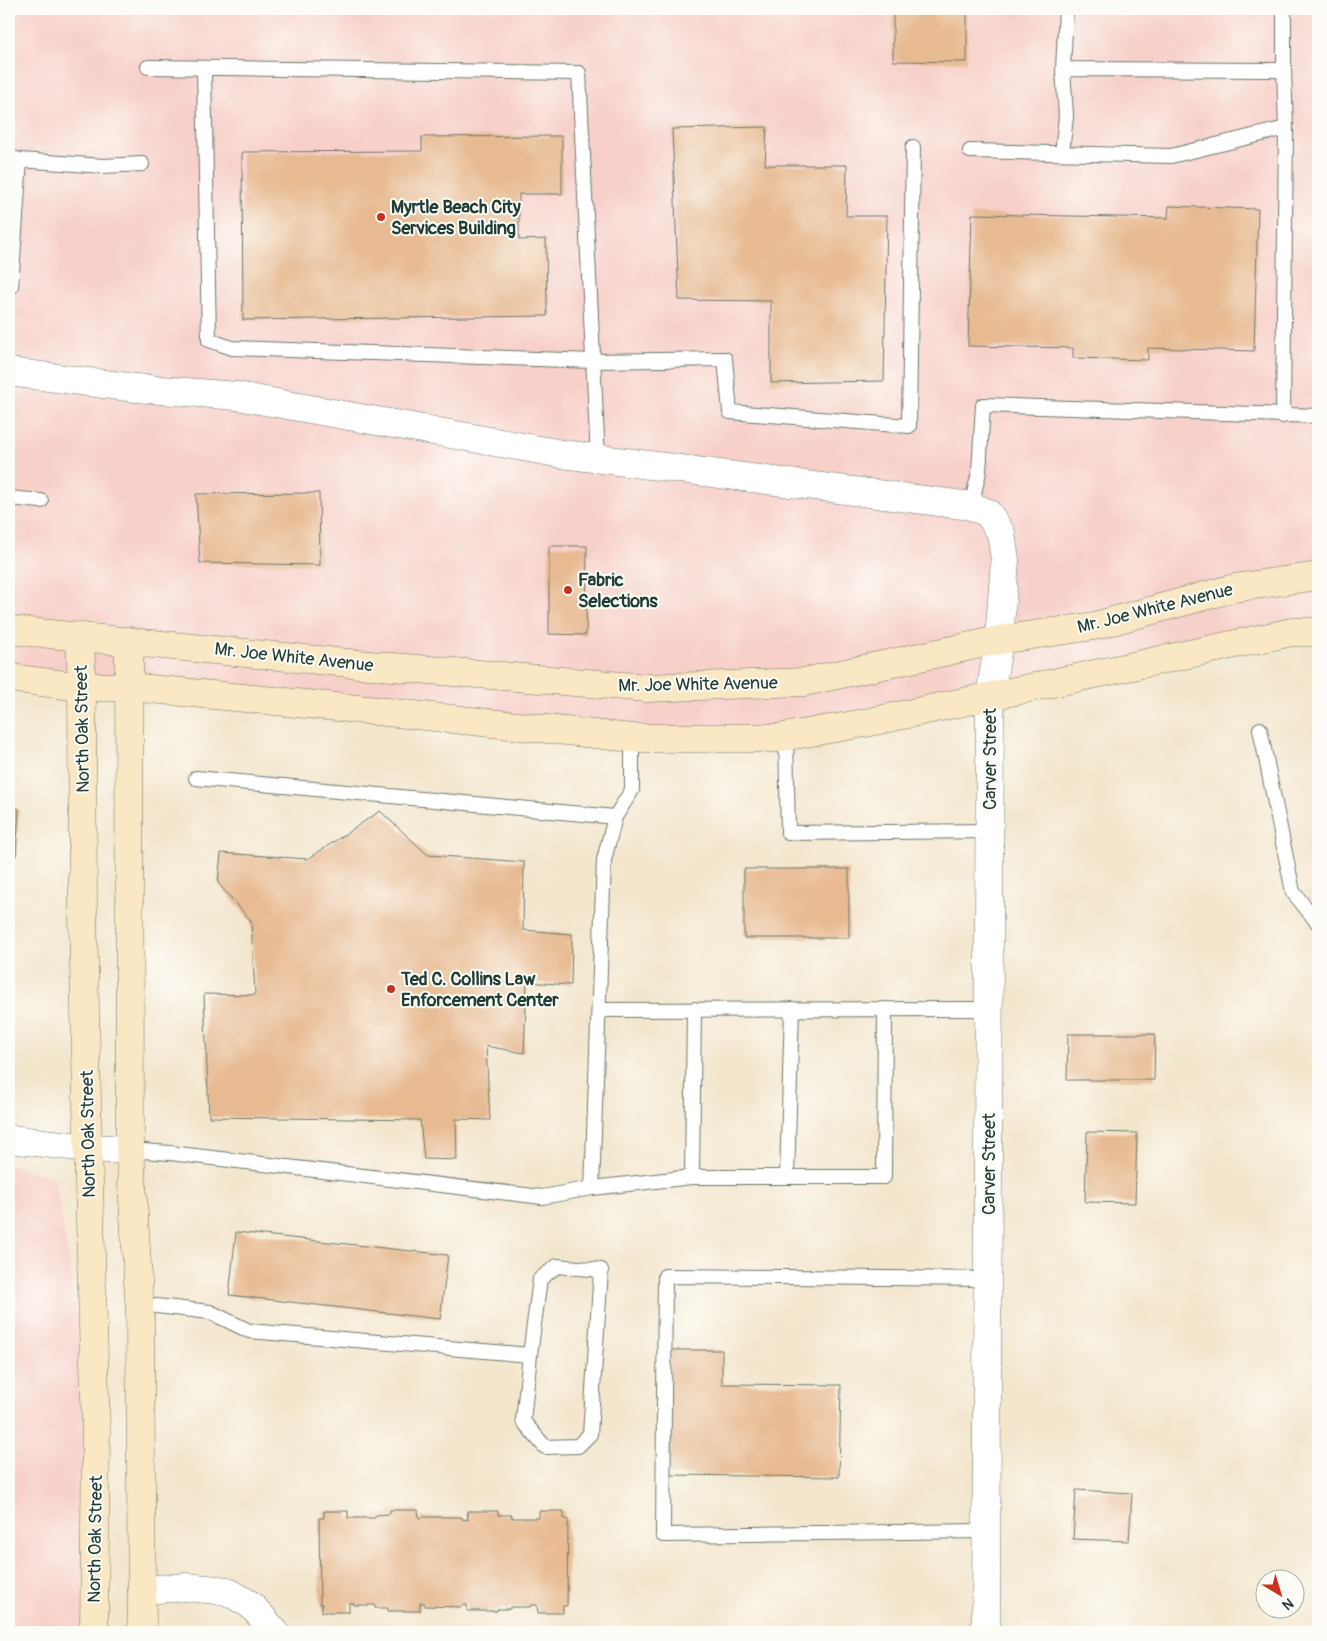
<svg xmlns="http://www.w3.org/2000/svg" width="1327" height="1641" font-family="Pangolin,sans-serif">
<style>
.built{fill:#f7d0c9}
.building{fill:#e7ba91}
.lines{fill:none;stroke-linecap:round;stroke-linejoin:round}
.lane-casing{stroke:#69786a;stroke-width:16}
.street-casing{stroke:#69786a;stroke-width:29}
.secondary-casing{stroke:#69786a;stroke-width:29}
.lane{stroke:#fff;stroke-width:14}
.street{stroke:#fff;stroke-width:28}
.secondary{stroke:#fae7c3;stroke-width:28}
.poi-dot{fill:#c8321e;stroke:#fdfcf7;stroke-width:2}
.labels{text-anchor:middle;stroke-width:4;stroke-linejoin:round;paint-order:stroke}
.poi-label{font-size:18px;font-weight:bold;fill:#1f3d34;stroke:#fdfcf7;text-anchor:start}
.street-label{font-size:18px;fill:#1f3d34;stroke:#fdfcf7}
</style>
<rect width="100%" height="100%" fill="#fdfcf7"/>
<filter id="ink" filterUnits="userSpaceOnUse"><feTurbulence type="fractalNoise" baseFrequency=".02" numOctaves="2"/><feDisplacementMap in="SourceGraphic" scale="10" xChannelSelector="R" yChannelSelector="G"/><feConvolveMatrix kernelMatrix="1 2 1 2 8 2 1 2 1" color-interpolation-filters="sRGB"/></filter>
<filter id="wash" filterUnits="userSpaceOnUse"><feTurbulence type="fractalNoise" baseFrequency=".0096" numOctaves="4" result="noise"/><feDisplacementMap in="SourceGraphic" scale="20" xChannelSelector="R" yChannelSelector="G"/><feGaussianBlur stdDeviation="1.12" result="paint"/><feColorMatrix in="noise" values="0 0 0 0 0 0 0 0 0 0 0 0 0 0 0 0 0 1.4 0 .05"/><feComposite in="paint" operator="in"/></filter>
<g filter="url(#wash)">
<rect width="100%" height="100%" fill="#f3e6cd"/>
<!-- built -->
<path class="built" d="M 9,9 L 115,9 L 115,11 L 1318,9 L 1318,632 L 777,738 L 9,678 Z
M 9,1165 L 55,1178 L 96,1431 L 94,1632 L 9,1632 Z"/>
<g id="blocks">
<!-- building -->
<path class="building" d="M 893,9 L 967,9 L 967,62 L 893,61 Z
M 767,127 L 765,165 L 847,165 L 846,216 L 887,216 L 884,381 L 771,383 L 771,301 L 679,300 L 672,129 Z
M 562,136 L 562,194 L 519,194 L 519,240 L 546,239 L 547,316 L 243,320 L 242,152 L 422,151 L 422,137 Z
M 1169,206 L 1258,209 L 1254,351 L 1148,348 L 1148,360 L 1073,358 L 1073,348 L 968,346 L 972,214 L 1168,218 Z
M 319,493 L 320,565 L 200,563 L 196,494 Z
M 549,546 L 587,546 L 586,635 L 549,634 Z
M 9,808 L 19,809 L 16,856 L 9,856 Z
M 380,811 L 428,855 L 524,862 L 523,930 L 572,934 L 571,985 L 527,982 L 524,1053 L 486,1046 L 490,1120 L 456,1119 L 457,1160 L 424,1159 L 420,1120 L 209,1117 L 204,994 L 255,995 L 251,921 L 218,883 L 221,853 L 308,859 Z
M 744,869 L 849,869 L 849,938 L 744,938 Z
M 1068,1034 L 1155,1034 L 1154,1080 L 1067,1080 Z
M 1087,1132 L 1137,1133 L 1135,1203 L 1085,1202 Z
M 236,1232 L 448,1255 L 440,1319 L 229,1295 Z
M 669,1350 L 722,1350 L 722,1384 L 841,1385 L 839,1477 L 668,1475 Z
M 1076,1490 L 1132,1493 L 1129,1541 L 1073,1539 Z
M 390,1510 L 418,1510 L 419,1518 L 424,1517 L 462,1517 L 462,1519 L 468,1520 L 467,1511 L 498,1511 L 498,1515 L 512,1515 L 512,1518 L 539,1518 L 539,1511 L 564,1511 L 564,1519 L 568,1519 L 567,1606 L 563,1606 L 563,1613 L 538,1613 L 537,1605 L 531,1605 L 530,1607 L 510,1607 L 510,1609 L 497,1609 L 497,1611 L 467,1611 L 467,1605 L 462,1605 L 461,1607 L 425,1606 L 425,1603 L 420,1603 L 420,1611 L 388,1611 L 388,1608 L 375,1608 L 375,1605 L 354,1605 L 354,1603 L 349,1603 L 349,1612 L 322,1612 L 322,1604 L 320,1604 L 319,1518 L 324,1518 L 324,1511 L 348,1511 L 348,1518 L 375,1518 L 376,1515 L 390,1514 Z"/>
</g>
</g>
<g filter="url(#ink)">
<use href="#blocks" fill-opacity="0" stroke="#69786a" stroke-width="1"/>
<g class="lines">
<defs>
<path id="lane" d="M 1284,9 L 1284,70 L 1286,128
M 148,67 L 579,73 L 598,459
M 204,69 L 209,340 L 232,348 L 593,361 L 725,359 L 730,412 L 909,426 L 913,147
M 1063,69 L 1284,70
M 970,151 L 1171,156 L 1286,128 L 1283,416
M 1062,153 L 1066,116 L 1063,69 L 1066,9
M 9,157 L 20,160 L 103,166 L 142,164
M 9,287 L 11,287 L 20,160
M 9,498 L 41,501
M 971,506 L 979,472 L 983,405 L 1318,416
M 1260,729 L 1293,892 L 1318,923
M 786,736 L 788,833 L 990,831
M 196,778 L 615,817
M 599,1010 L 990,1009
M 130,1150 L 170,1153 L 542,1197 L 592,1188 L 692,1177 L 884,1177 L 885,1009
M 692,1177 L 694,1009
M 787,1177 L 792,1009
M 592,1188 L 604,860 L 615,817 L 632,790 L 632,738
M 139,1304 L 210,1312 L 249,1331 L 530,1355 L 540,1279 L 557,1266 L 601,1270 L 590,1434 L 578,1446 L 545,1447 L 523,1421 L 530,1355
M 987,1531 L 663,1535 L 665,1276 L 988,1279"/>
<path id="street" d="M 9,372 L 136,388 L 237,396 L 562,454 L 971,506 L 988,513 L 1001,533 L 1005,560 L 999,640 L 990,696 L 986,1632
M 9,1139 L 88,1148 L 130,1150
M 142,1590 L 186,1587 L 227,1591 L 251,1605 L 275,1632"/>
<path id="secondary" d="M 9,630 L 369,665 L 647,688 L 804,682 L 999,640 L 1094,626 L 1234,588 L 1318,576
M 80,636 L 82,687 L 83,916 L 88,1148 L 96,1431 L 94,1632
M 129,641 L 130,1150 L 140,1314 L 142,1632
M 9,678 L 82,687 L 130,687 L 358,709 L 632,738 L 777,738 L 865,723 L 1292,632 L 1318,632"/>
</defs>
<!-- lane casing -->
<use href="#lane" class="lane-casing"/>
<!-- street casing -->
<use href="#street" class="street-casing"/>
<!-- secondary casing -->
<use href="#secondary" class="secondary-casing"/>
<!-- lane -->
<use href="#lane" class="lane"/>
<!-- street -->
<use href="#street" class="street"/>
<!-- secondary -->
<use href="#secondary" class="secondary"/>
</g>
</g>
<!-- markers -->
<g class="poi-dot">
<circle cx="381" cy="217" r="5"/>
<circle cx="568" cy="590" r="5"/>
<circle cx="391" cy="989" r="5"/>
</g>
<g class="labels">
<!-- poi labels -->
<g class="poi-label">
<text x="391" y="213">Myrtle Beach City<tspan x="391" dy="21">Services Building</tspan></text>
<text x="578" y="586">Fabric<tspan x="578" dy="21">Selections</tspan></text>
<text x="401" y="985">Ted C. Collins Law<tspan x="401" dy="21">Enforcement Center</tspan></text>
</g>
<!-- street labels -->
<g class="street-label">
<text transform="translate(1155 608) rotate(-14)" y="6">Mr. Joe White Avenue</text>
<text transform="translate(294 657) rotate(6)" y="6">Mr. Joe White Avenue</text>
<text transform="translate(698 684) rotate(-1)" y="6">Mr. Joe White Avenue</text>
<text transform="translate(82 729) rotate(-91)" y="6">North Oak Street</text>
<text transform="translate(990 759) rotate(-90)" y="6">Carver Street</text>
<text transform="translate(88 1134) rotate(-91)" y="6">North Oak Street</text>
<text transform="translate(989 1164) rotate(-90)" y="6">Carver Street</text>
<text transform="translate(95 1539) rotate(-89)" y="6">North Oak Street</text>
</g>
</g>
<!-- margin -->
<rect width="1327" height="1641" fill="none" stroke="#fdfcf7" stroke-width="30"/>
<!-- north arrow -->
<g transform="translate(1280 1594) rotate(142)"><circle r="24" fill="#fdfcf7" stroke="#a4b0a9"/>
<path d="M0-4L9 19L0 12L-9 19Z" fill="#c8321e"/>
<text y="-8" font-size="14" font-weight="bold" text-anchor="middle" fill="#1f3d34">N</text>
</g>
</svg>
